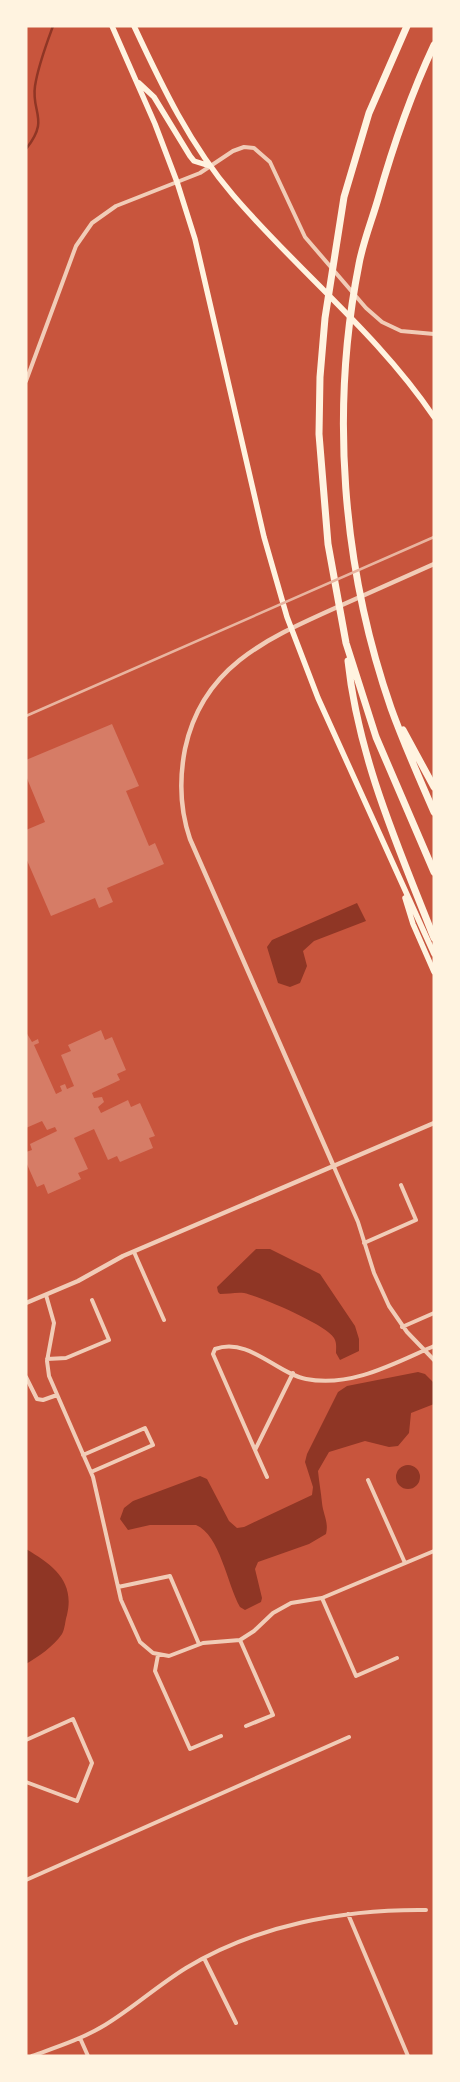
<svg xmlns="http://www.w3.org/2000/svg" width="460" height="2082" font-family="'Fira Sans',sans-serif">
<style>
.water{fill:#8f3625}
.lines{fill:none;stroke-linecap:round;stroke-linejoin:round}
.stream{stroke:#8f3625;stroke-width:2.5}
.building{fill:#d67c66}
.minor{stroke:#f1ccb7;stroke-width:4}
.tertiary{stroke:#f1ccb7;stroke-width:4.5}
.primary{stroke:#fff3e0;stroke-width:5.5}
.motorway{stroke:#fff3e0;stroke-width:7}
.rail{stroke:#e9b49f;stroke-width:2.5}
</style>
<rect width="100%" height="100%" fill="#c8553d"/>
<!-- water -->
<path class="water" d="M 357,903 L 366,921 L 314,941 L 303,951 L 307,966 L 300,983 L 290,987 L 278,983 L 267,947 L 272,940 Z
M 256,1249 L 270,1249 L 320,1274 L 355,1326 L 359,1339 L 359,1351 L 340,1360 L 336,1353 C 336,1348 337,1343 334,1338 C 325,1324 261,1297 244,1293 C 237,1292 228,1294 220,1294 L 218,1292 L 217,1287 Z
M 418,1372 L 425,1374 L 434,1383 L 434,1404 L 411,1413 L 409,1433 L 398,1446 L 389,1447 L 365,1441 L 329,1452 L 318,1471 C 319,1482 321,1492 322,1503 C 323,1514 329,1522 326,1534 L 309,1544 L 258,1562 L 255,1569 L 262,1598 L 261,1602 L 245,1610 L 240,1607 C 227,1584 220,1535 196,1525 L 150,1525 L 128,1530 L 120,1519 L 124,1508 L 133,1501 L 200,1476 L 207,1479 L 229,1521 L 237,1528 L 244,1527 L 312,1495 L 313,1487 L 305,1462 L 307,1454 L 338,1392 L 347,1386 Z
M396 1477a12 12 0 1 1 24 0a12 12 0 1 1-24 0Z
M 26,1549 C 53,1565 75,1581 67,1615 C 65,1621 65,1629 62,1634 C 53,1647 39,1656 26,1664 Z"/>
<g class="lines">
<!-- stream -->
<path class="stream" d="M 26,149 C 50,119 31,113 35,86 C 38,66 46,45 53,26"/>
</g>
<!-- building -->
<path class="building" d="M 112,724 L 139,786 L 126,791 L 149,846 L 155,843 L 164,864 L 107,888 L 113,902 L 99,908 L 95,898 L 51,916 L 26,858 L 26,830 L 45,822 L 26,776 L 26,760 Z
M 101,1030 L 105,1040 L 112,1037 L 126,1070 L 117,1074 L 120,1080 L 92,1093 L 94,1098 L 102,1097 L 104,1102 L 98,1107 L 101,1113 L 128,1100 L 131,1107 L 140,1103 L 155,1136 L 149,1138 L 153,1148 L 120,1162 L 117,1156 L 108,1160 L 94,1129 L 74,1138 L 88,1169 L 78,1173 L 81,1179 L 48,1194 L 44,1184 L 37,1187 L 26,1162 L 26,1152 L 32,1150 L 30,1144 L 57,1131 L 55,1127 L 47,1130 L 42,1121 L 26,1128 L 26,1032 L 32,1042 L 38,1039 L 39,1043 L 34,1045 L 56,1094 L 62,1091 L 60,1086 L 65,1084 L 67,1089 L 74,1086 L 61,1055 L 71,1051 L 68,1045 Z"/>
<g class="lines">
<!-- minor -->
<path class="minor" d="M 26,381 L 76,246 L 92,223 L 116,206 L 200,173 L 233,151 L 244,147 L 254,148 L 270,162 L 305,237 L 366,308 L 382,322 L 401,331 L 434,334
M 334,1167 L 358,1222 L 374,1273 L 389,1306 L 407,1332 L 434,1360
M 364,1243 L 416,1220 L 401,1185
M 134,1252 L 164,1320
M 46,1295 L 54,1323 L 47,1361 L 49,1376 L 93,1477 L 121,1600 L 140,1642 L 153,1653 L 169,1656 L 203,1643 L 240,1640 L 254,1631 L 273,1613 L 291,1603 L 322,1598 L 434,1551
M 402,1327 L 434,1313
M 47,1359 L 66,1358 L 109,1340 L 92,1300
M 26,1377 L 37,1399 L 43,1400 L 57,1395
M 255,1450 L 213,1354 L 215,1349 C 249,1337 276,1373 306,1379 C 351,1388 395,1363 434,1346
M 83,1455 L 145,1428 L 153,1445 L 91,1472
M 267,1477 L 255,1450 L 293,1373
M 368,1480 L 405,1563
M 118,1587 L 170,1576 L 199,1644
M 322,1598 L 356,1676 L 397,1658
M 240,1640 L 273,1715 L 246,1726
M 158,1655 L 155,1671 L 190,1749 L 221,1736
M 26,1740 L 73,1719 L 92,1763 L 77,1801 L 26,1782
M 26,1880 L 349,1737
M 348,1914 L 408,2056
M 204,1958 L 236,2023
M 80,2038 L 88,2056
M 32,2056 C 57,2047 82,2039 105,2025 C 133,2008 157,1986 186,1968 C 257,1925 343,1909 426,1910"/>
<!-- tertiary -->
<path class="tertiary" d="M 334,1167 L 190,839 C 180,810 179,780 185,749 C 202,668 264,640 333,609 C 366,594 400,579 434,564
M 26,1303 L 78,1281 L 123,1256 L 434,1123"/>
<!-- primary -->
<path class="primary" d="M 112,26 L 155,124 L 177,182 L 195,239 L 264,537 L 287,617 L 318,698 L 434,954
M 134,26 C 162,86 190,145 233,195 C 298,271 378,334 434,417
M 139,83 L 154,97 L 190,156 L 194,161 L 210,166
M 405,898 L 413,924 L 434,972"/>
<!-- motorway -->
<path class="motorway" d="M 407,26 L 369,113 L 344,197 L 325,318 L 320,377 L 319,434 L 328,544 L 346,643 L 376,737 L 434,872
M 434,45 C 411,94 393,146 378,199 C 372,220 363,242 359,264 C 330,410 342,567 391,708 C 404,744 419,778 434,812
M 348,661 C 358,757 399,849 434,938
M 403,730 L 434,787"/>
<!-- rail -->
<path class="rail" d="M 26,716 L 434,537"/>
</g>
<!-- border -->
<rect width="460" height="2082" fill="none" stroke="#fff3e0" stroke-width="55"/>
</svg>
